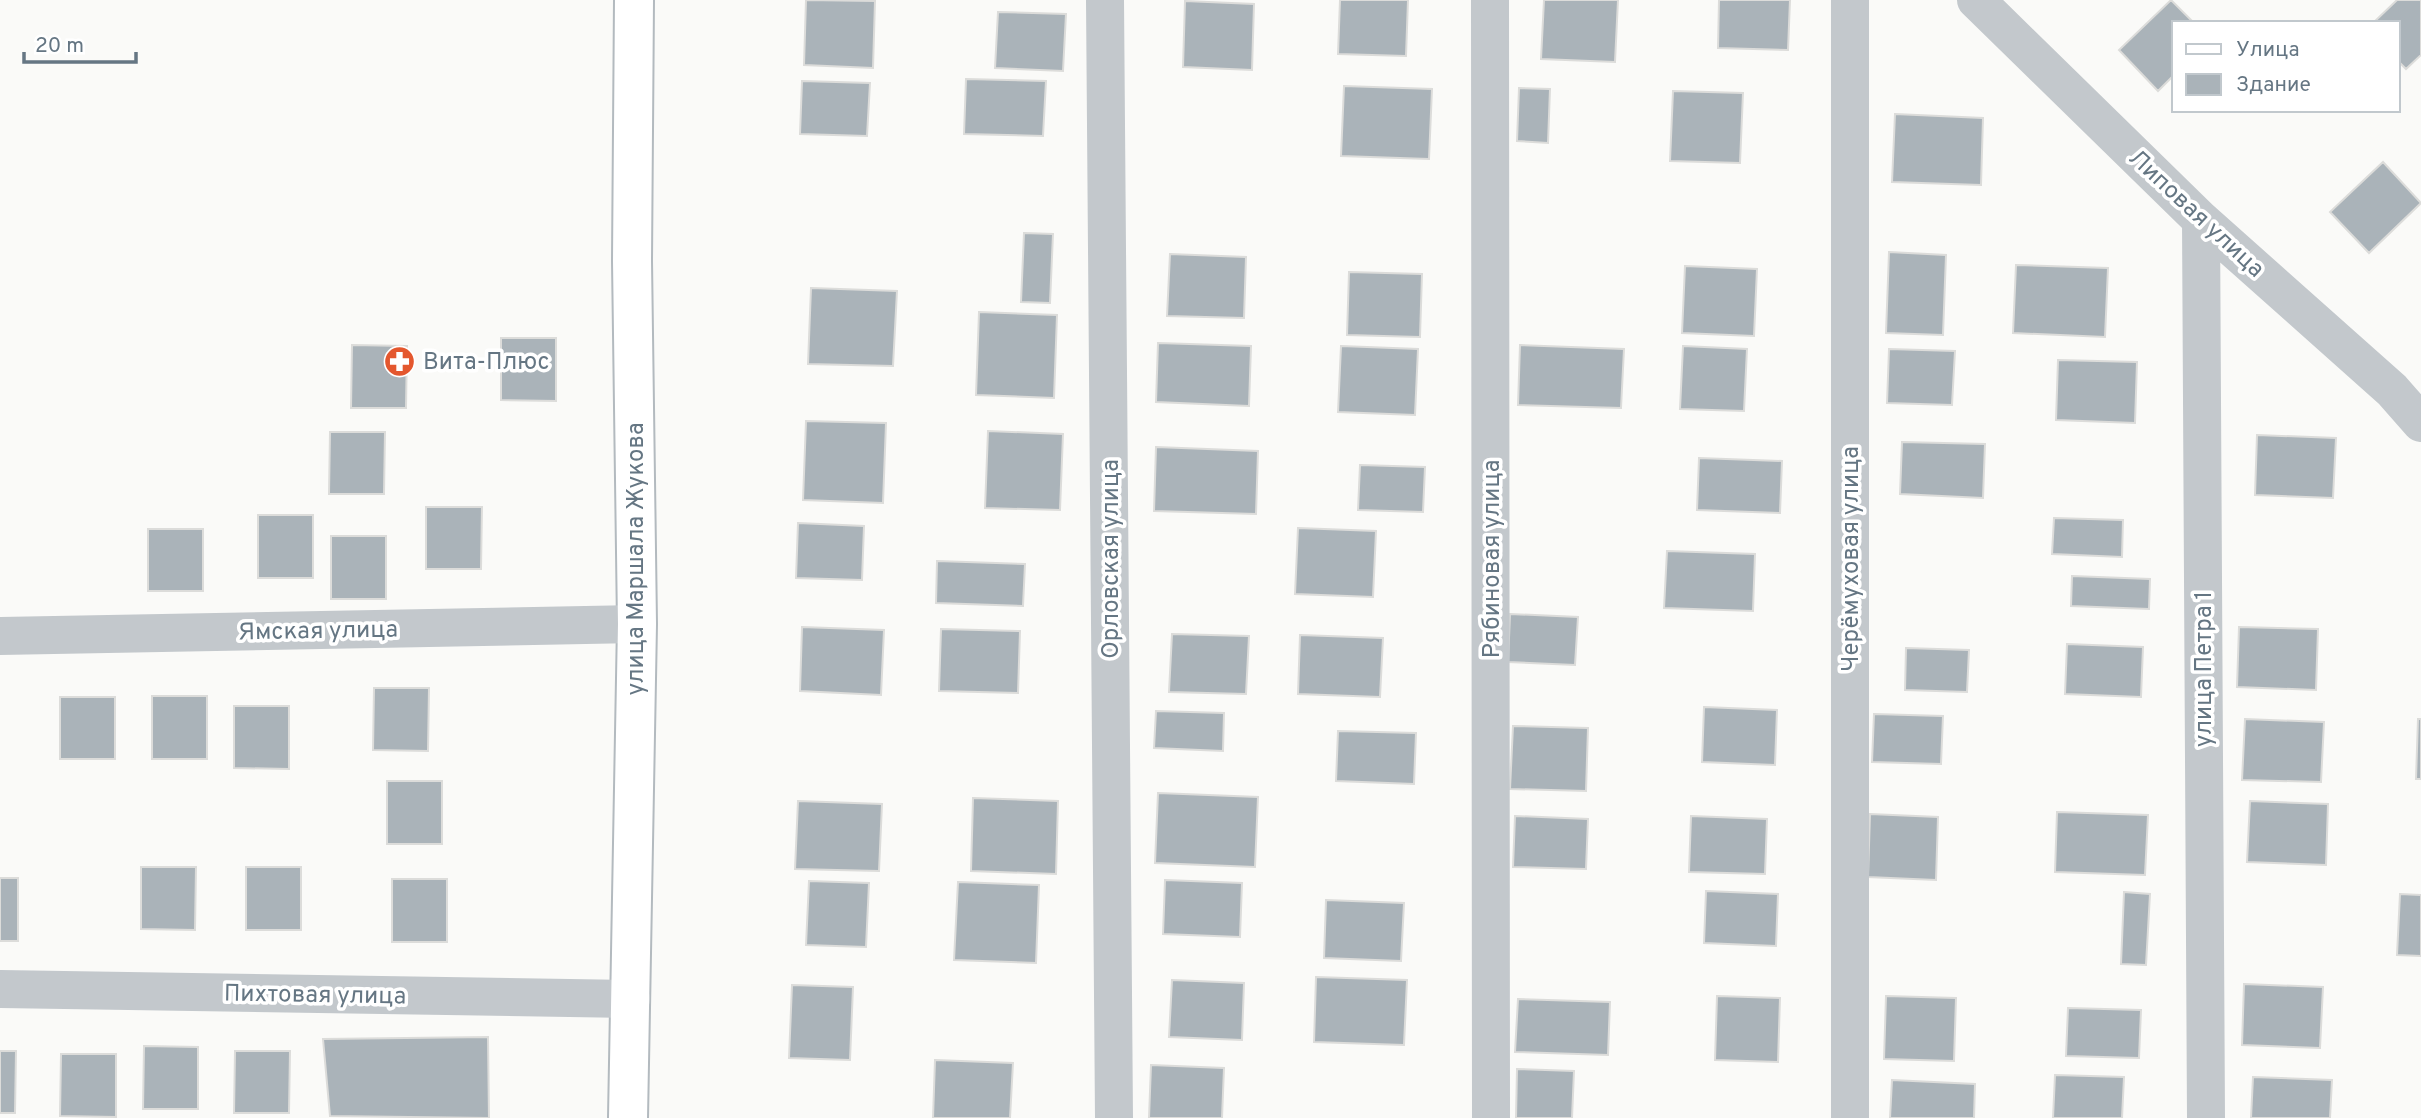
<svg xmlns="http://www.w3.org/2000/svg" width="2421" height="1118" font-family="Overpass,sans-serif">
<style>
.building{fill:#aab3b9;stroke:#dcdcda;stroke-width:2}
.lines{fill:none;stroke-linecap:round;stroke-linejoin:round}
.secondary-casing{stroke:#b3babf;stroke-width:42}
.street{stroke:#c3c8cc;stroke-width:38}
.secondary{stroke:#fff;stroke-width:38}
.labels{text-anchor:middle;stroke-width:7;stroke-linejoin:round;paint-order:stroke}
.street-label{font-size:24px;fill:#657683;stroke:#fff}
.poi-label{font-size:24px;fill:#657683;stroke:#fff;text-anchor:start}
</style>
<rect width="100%" height="100%" fill="#fafaf8"/>
<!-- building -->
<path class="building" d="M 806,0 L 875,1 L 873,68 L 804,65 Z
M 1340,0 L 1408,0 L 1406,56 L 1338,54 Z
M 1544,0 L 1618,0 L 1615,62 L 1541,59 Z
M 1719,0 L 1790,0 L 1788,50 L 1718,48 Z
M 2171,0 L 2194,23 L 2174,23 L 2174,75 L 2158,91 L 2119,50 Z
M 2397,0 L 2421,0 L 2421,55 L 2406,69 L 2398,61 L 2398,23 L 2373,23 Z
M 1185,1 L 1254,4 L 1252,70 L 1183,67 Z
M 998,12 L 1066,14 L 1063,71 L 995,68 Z
M 966,79 L 1046,81 L 1043,136 L 964,134 Z
M 802,81 L 870,83 L 867,136 L 800,134 Z
M 1344,86 L 1432,89 L 1429,159 L 1341,156 Z
M 1519,88 L 1550,89 L 1548,143 L 1517,141 Z
M 1673,91 L 1743,93 L 1740,163 L 1670,161 Z
M 1895,114 L 1983,118 L 1981,185 L 1892,182 Z
M 2383,162 L 2421,203 L 2369,253 L 2330,212 Z
M 1024,233 L 1053,234 L 1050,303 L 1021,302 Z
M 1889,252 L 1946,255 L 1943,335 L 1886,333 Z
M 1170,254 L 1246,257 L 1244,318 L 1167,316 Z
M 2016,265 L 2108,268 L 2105,337 L 2013,333 Z
M 1685,266 L 1757,269 L 1754,336 L 1682,333 Z
M 1349,272 L 1422,274 L 1420,337 L 1347,335 Z
M 811,288 L 897,291 L 893,366 L 808,364 Z
M 979,312 L 1057,315 L 1054,398 L 976,395 Z
M 501,338 L 556,338 L 556,401 L 501,400 Z
M 1158,343 L 1251,346 L 1249,406 L 1156,402 Z
M 352,345 L 407,346 L 406,408 L 351,408 Z
M 1520,345 L 1624,349 L 1621,408 L 1518,405 Z
M 1341,346 L 1418,349 L 1415,415 L 1338,412 Z
M 1683,346 L 1747,349 L 1744,411 L 1680,409 Z
M 1889,349 L 1955,351 L 1952,405 L 1887,403 Z
M 2058,360 L 2137,362 L 2135,423 L 2056,420 Z
M 806,421 L 886,423 L 883,503 L 803,500 Z
M 988,431 L 1063,434 L 1060,510 L 985,508 Z
M 330,432 L 385,432 L 384,494 L 329,494 Z
M 2257,435 L 2336,438 L 2333,498 L 2255,495 Z
M 1902,442 L 1985,444 L 1983,498 L 1900,494 Z
M 1156,447 L 1258,451 L 1256,514 L 1154,511 Z
M 1699,458 L 1782,461 L 1780,513 L 1697,510 Z
M 1360,465 L 1425,467 L 1423,512 L 1358,510 Z
M 426,507 L 482,507 L 481,569 L 426,569 Z
M 258,515 L 313,515 L 313,578 L 258,578 Z
M 2054,518 L 2123,520 L 2122,557 L 2052,554 Z
M 798,523 L 864,526 L 862,580 L 796,578 Z
M 1298,528 L 1376,531 L 1373,597 L 1295,594 Z
M 148,529 L 203,529 L 203,591 L 148,591 Z
M 331,536 L 386,536 L 386,599 L 331,599 Z
M 1667,551 L 1755,554 L 1753,611 L 1664,608 Z
M 937,561 L 1025,564 L 1023,606 L 936,603 Z
M 2072,576 L 2150,579 L 2149,609 L 2071,606 Z
M 1510,614 L 1578,617 L 1575,665 L 1508,662 Z
M 802,627 L 884,630 L 881,695 L 800,691 Z
M 2239,627 L 2318,629 L 2316,690 L 2237,687 Z
M 941,629 L 1020,631 L 1018,693 L 939,691 Z
M 1172,634 L 1249,636 L 1246,694 L 1169,692 Z
M 1300,635 L 1383,638 L 1380,697 L 1298,694 Z
M 2067,644 L 2143,647 L 2141,697 L 2065,694 Z
M 1906,648 L 1969,650 L 1967,692 L 1905,690 Z
M 374,688 L 429,688 L 428,751 L 373,750 Z
M 152,696 L 207,696 L 207,759 L 152,759 Z
M 60,697 L 115,697 L 115,759 L 60,759 Z
M 234,706 L 289,706 L 289,769 L 234,768 Z
M 1704,707 L 1777,710 L 1775,765 L 1702,762 Z
M 1156,711 L 1224,713 L 1223,751 L 1154,748 Z
M 1874,714 L 1943,716 L 1941,764 L 1872,762 Z
M 2245,719 L 2324,722 L 2321,782 L 2242,780 Z
M 2418,719 L 2421,719 L 2421,779 L 2416,779 Z
M 1513,726 L 1588,728 L 1586,791 L 1510,789 Z
M 1338,731 L 1416,733 L 1414,784 L 1336,781 Z
M 387,781 L 442,781 L 442,844 L 387,844 Z
M 1158,793 L 1258,797 L 1255,867 L 1155,863 Z
M 973,798 L 1058,801 L 1056,874 L 971,871 Z
M 798,801 L 882,804 L 879,871 L 795,869 Z
M 2250,801 L 2328,804 L 2326,865 L 2247,862 Z
M 2057,812 L 2148,815 L 2145,875 L 2055,872 Z
M 1870,814 L 1938,817 L 1936,880 L 1868,877 Z
M 1515,816 L 1588,819 L 1586,869 L 1513,867 Z
M 1691,816 L 1767,819 L 1765,874 L 1689,872 Z
M 141,867 L 196,867 L 195,930 L 141,929 Z
M 246,867 L 301,867 L 301,930 L 246,930 Z
M 0,878 L 18,878 L 18,941 L 0,941 Z
M 392,879 L 447,879 L 447,942 L 392,942 Z
M 1165,880 L 1242,883 L 1240,937 L 1163,934 Z
M 809,881 L 869,883 L 866,947 L 806,945 Z
M 958,882 L 1039,885 L 1036,963 L 954,960 Z
M 1706,891 L 1778,894 L 1776,946 L 1704,943 Z
M 2124,892 L 2150,894 L 2146,965 L 2121,964 Z
M 2400,894 L 2421,895 L 2421,956 L 2397,955 Z
M 1326,900 L 1404,903 L 1401,961 L 1324,958 Z
M 1316,977 L 1407,980 L 1404,1045 L 1314,1042 Z
M 1172,980 L 1244,983 L 1242,1040 L 1169,1037 Z
M 2244,984 L 2323,987 L 2320,1048 L 2242,1045 Z
M 792,985 L 853,987 L 850,1060 L 789,1058 Z
M 1717,996 L 1780,998 L 1778,1062 L 1715,1060 Z
M 1886,996 L 1956,998 L 1954,1061 L 1884,1059 Z
M 1518,999 L 1610,1002 L 1608,1055 L 1515,1052 Z
M 2068,1008 L 2141,1010 L 2139,1058 L 2066,1056 Z
M 488,1037 L 489,1118 L 330,1116 L 323,1039 Z
M 144,1046 L 198,1047 L 198,1109 L 143,1109 Z
M 0,1051 L 16,1051 L 15,1113 L 0,1113 Z
M 235,1051 L 290,1051 L 289,1113 L 234,1113 Z
M 61,1054 L 116,1054 L 116,1117 L 60,1116 Z
M 935,1060 L 1013,1063 L 1010,1118 L 933,1118 Z
M 1151,1065 L 1224,1068 L 1222,1118 L 1149,1118 Z
M 1517,1069 L 1574,1071 L 1572,1118 L 1516,1118 Z
M 2055,1075 L 2124,1077 L 2122,1118 L 2053,1118 Z
M 2253,1077 L 2332,1080 L 2330,1118 L 2251,1118 Z
M 1892,1080 L 1975,1084 L 1974,1118 L 1890,1118 Z"/>
<g class="lines">
<defs>
<path id="secondary" d="M 628,1118 L 637,624 L 632,261 L 634,0"/>
</defs>
<!-- secondary casing -->
<use href="#secondary" class="secondary-casing"/>
<!-- street -->
<path class="street" d="M 1105,0 L 1114,1118
M 1490,0 L 1491,1118
M 1976,0 L 2201,220 L 2392,390 L 2421,423
M 2201,220 L 2206,1118
M 0,636 L 637,624
M 0,989 L 631,999
M 1850,1118 L 1850,0"/>
<!-- secondary -->
<use href="#secondary" class="secondary"/>
</g>
<!-- icons -->
<defs>
<symbol id="pharmacy-disc" viewBox="-11 -11 22 22"><circle r="9.5" fill="#e4572e" stroke="#fff"/><path d="M-2-6h4v4h4v4h-4v4h-4v-4h-4v-4h4Z" fill="#fff"/></symbol>
</defs>
<g fill-rule="evenodd">
<use href="#pharmacy-disc" x="382" y="344" width="35" height="35"/>
</g>
<g class="labels">
<!-- street labels -->
<g class="street-label">
<text transform="translate(2197 213) rotate(43)" y="8">Липовая улица</text>
<text transform="translate(635 559) rotate(-90)" y="8">улица Маршала Жукова</text>
<text transform="translate(1110 559) rotate(-90)" y="8">Орловская улица</text>
<text transform="translate(1491 559) rotate(-90)" y="8">Рябиновая улица</text>
<text transform="translate(1850 559) rotate(-90)" y="8">Черёмуховая улица</text>
<text transform="translate(318 630) rotate(-1)" y="8">Ямская улица</text>
<text transform="translate(2203 669) rotate(-90)" y="8">улица Петра 1</text>
<text transform="translate(315 994) rotate(1)" y="8">Пихтовая улица</text>
</g>
<!-- poi labels -->
<g class="poi-label">
<text x="423" y="369">Вита-Плюс</text>
</g>
</g>
<!-- legend -->
<rect x="2172" y="21" width="228" height="91" fill="#ffffff" stroke="#c1c8cd" stroke-width="2"/>
<rect x="2186" y="44" width="35" height="10" fill="#ffffff" stroke="#c1c8cd" stroke-width="2"/>
<text x="2236" y="56" font-size="21" fill="#657683">Улица</text>
<rect x="2186" y="74" width="35" height="21" fill="#aab3b9" stroke="#c1c8cd" stroke-width="2"/>
<text x="2236" y="91" font-size="21" fill="#657683">Здание</text>
<!-- scale -->
<path d="M24 52v10h112v-10" fill="none" stroke="#657683" stroke-width="3.5"/>
<text x="35" y="52" font-size="21" fill="#657683" stroke="#ffffff" stroke-width="5" paint-order="stroke">20 m</text>
</svg>
